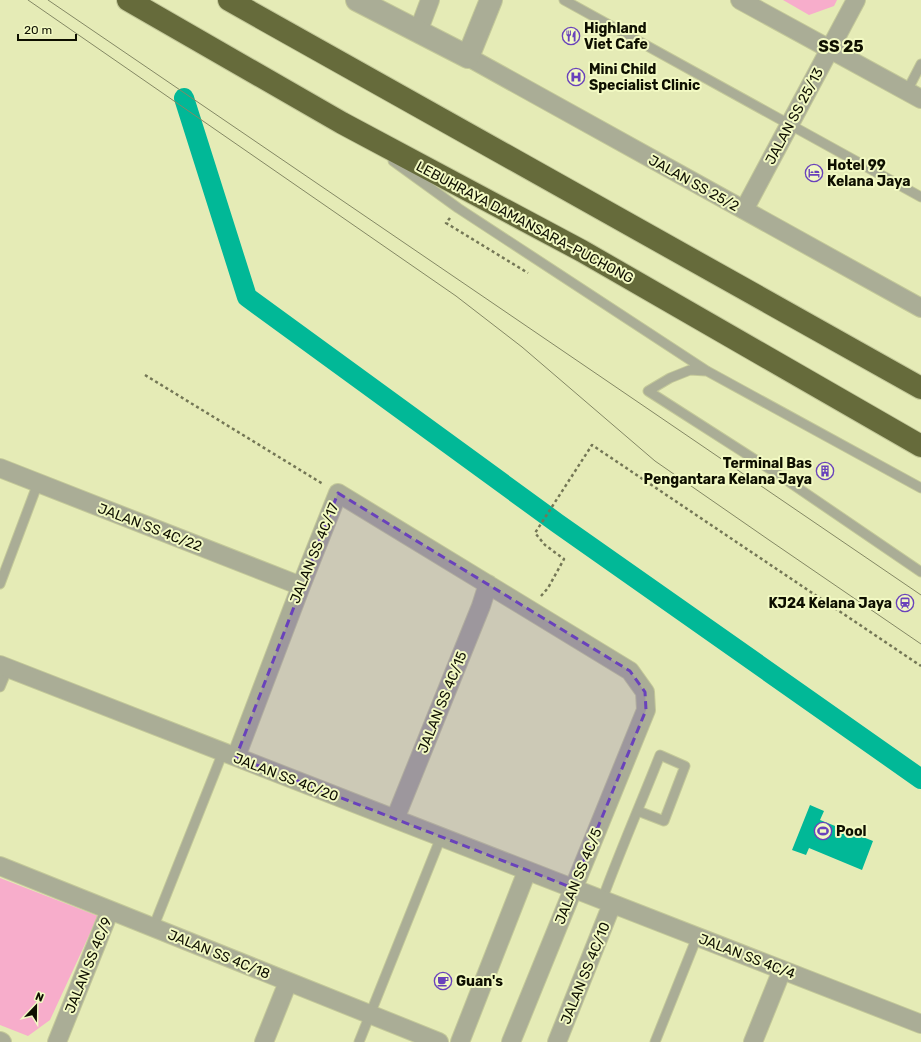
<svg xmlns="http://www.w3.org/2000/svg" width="921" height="1042" font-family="Rubik,sans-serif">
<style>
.green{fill:#f7adcb}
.water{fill:#01b897}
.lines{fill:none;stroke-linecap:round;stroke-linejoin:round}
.canal{stroke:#01b897;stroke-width:20}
.service-casing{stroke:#c3c899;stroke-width:11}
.minor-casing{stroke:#c3c899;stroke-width:20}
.tertiary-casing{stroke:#c3c899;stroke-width:24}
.motorway-casing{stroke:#c3c899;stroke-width:24}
.path{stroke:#747756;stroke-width:2.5;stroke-dasharray:3 3;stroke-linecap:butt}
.service{stroke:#aaad96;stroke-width:9}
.minor{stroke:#aaad96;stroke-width:18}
.tertiary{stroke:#aaad96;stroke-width:22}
.motorway{stroke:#666b3b;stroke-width:22}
.tram{stroke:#848864;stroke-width:1}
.marked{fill:#6942bb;fill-opacity:0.2;stroke:#6942bb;stroke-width:3;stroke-dasharray:8 5;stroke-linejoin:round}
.labels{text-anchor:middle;stroke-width:4;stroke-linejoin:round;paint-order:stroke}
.poi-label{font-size:14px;font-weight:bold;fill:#0e0f00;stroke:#f2f9c3;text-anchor:start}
.street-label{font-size:14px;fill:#0e0f00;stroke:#f2f9c3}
.quarter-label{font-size:16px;font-weight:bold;fill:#0e0f00;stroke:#f2f9c3}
</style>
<rect width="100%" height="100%" fill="#e5ebb6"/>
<!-- green -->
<path class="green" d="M 783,0 L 837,0 L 834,6 L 809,15 Z
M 0,878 L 98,916 L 50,1020 L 28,1036 L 0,1025 Z"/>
<!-- water -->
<path class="water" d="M 810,805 L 824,811 L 820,820 L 873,841 L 862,870 L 809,848 L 806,855 L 792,850 Z"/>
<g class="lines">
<!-- canal -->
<path class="canal" d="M 184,98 L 247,297 L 557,523 L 921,779"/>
<defs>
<path id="service" d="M 564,0 L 921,197
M 907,91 L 921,64
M 393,161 L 458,208 L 707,371 L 921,488
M 706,371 L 690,370 L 670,378 L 648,391 L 776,473 L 921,572
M 0,584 L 38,483
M 0,687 L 8,668
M 602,900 C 620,851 641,803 660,755 L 685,766 L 664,821 L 638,811
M 153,928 L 223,752
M 359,1042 L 441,837
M 655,1042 L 697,937"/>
<path id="minor" d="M 740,0 L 921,99
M 418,32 L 430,0
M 468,57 L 921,308
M 744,210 L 856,0
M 0,468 L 301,586
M 0,665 L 921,1024
M 236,757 L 301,586 L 338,493 L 630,671 L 645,692 L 646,710 L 511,1042
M 395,819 L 481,606 L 488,584
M 0,866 L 439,1042
M 0,1041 L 2,1042
M 57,1042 L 110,910
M 264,1042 L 288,982
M 460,1042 L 527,871
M 557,1042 L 612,904
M 753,1042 L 782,970"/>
<path id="tertiary" d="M 357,0 L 468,57 L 491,0"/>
<path id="motorway" d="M 128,0 L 342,123 L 582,251 L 921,446
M 229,0 L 921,388"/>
</defs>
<!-- service casing -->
<use href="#service" class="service-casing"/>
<!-- minor casing -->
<use href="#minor" class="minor-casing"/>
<!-- tertiary casing -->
<use href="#tertiary" class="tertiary-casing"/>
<!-- motorway casing -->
<use href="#motorway" class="motorway-casing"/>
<!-- path -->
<path class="path" d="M 450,218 L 446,223 L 528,273
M 145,375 L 323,484
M 541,596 L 548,588 L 564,559 L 545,545 L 535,533 L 592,445 L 921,666"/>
<!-- service -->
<use href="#service" class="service"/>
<!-- minor -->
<use href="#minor" class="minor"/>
<!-- tertiary -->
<use href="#tertiary" class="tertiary"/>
<!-- motorway -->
<use href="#motorway" class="motorway"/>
<!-- tram -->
<path class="tram" d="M 28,0 L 456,296 L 522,347 L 655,461 L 769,540 L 921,644
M 48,0 L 921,595"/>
</g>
<!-- marked area -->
<path class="marked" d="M 338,493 L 630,671 L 645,692 L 646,710 L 573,888 L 236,757 Z"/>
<!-- icons -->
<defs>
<symbol id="restaurant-ring" viewBox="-11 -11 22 22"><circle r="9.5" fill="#f2f9c3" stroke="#6942bb" stroke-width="1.5"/><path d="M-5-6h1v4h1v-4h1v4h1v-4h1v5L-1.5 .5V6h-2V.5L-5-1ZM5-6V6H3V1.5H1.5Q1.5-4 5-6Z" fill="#6942bb"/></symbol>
<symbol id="hospital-ring" viewBox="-11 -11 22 22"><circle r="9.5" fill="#f2f9c3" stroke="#6942bb" stroke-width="1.5"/><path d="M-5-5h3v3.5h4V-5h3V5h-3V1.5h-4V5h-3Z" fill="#6942bb"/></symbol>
<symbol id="hotel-ring" viewBox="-11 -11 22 22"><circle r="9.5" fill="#f2f9c3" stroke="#6942bb" stroke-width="1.5"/><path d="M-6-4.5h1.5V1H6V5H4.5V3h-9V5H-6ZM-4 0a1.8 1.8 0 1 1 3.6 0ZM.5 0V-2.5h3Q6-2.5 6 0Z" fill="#6942bb"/></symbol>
<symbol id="building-ring" viewBox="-11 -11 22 22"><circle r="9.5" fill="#f2f9c3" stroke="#6942bb" stroke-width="1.5"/><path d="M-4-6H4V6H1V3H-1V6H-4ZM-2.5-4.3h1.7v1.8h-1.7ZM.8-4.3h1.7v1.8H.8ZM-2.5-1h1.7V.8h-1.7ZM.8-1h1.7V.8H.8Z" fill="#6942bb"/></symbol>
<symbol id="station-ring" viewBox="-11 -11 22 22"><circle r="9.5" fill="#f2f9c3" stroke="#6942bb" stroke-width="1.5"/><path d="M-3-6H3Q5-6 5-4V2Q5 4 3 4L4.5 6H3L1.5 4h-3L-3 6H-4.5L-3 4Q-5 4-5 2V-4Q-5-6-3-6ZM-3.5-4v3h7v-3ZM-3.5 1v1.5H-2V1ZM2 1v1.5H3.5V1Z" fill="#6942bb"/></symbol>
<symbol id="stadium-ring" viewBox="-11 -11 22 22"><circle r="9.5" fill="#f2f9c3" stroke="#6942bb" stroke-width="1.5"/><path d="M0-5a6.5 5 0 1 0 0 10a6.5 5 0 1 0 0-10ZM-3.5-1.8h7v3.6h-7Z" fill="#6942bb"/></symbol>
<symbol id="cafe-ring" viewBox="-11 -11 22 22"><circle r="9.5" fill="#f2f9c3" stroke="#6942bb" stroke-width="1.5"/><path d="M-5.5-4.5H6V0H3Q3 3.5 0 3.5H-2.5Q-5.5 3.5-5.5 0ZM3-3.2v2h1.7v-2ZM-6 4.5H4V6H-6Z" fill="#6942bb"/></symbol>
</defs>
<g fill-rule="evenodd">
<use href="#restaurant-ring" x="561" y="26" width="20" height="20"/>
<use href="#hospital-ring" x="566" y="67" width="20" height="20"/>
<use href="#hotel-ring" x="804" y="163" width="20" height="20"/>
<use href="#building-ring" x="815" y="461" width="20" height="20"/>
<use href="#station-ring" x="895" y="593" width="20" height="20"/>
<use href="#stadium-ring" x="813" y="821" width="20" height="20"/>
<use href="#cafe-ring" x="433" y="971" width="20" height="20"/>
</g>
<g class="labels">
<!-- poi labels -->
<g class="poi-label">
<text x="584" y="33">Highland<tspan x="584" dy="16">Viet Cafe</tspan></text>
<text x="589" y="74">Mini Child<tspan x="589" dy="16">Specialist Clinic</tspan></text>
<text x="827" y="170">Hotel 99<tspan x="827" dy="16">Kelana Jaya</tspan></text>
<text x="812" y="468" text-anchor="end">Terminal Bas<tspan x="812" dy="16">Pengantara Kelana Jaya</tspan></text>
<text x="892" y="608" text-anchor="end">KJ24 Kelana Jaya</text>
<text x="836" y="836">Pool</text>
<text x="456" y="986">Guan's</text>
</g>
<!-- street labels -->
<g class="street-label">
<text transform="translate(794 116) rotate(-62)" y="5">JALAN SS 25/13</text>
<text transform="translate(694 183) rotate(29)" y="5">JALAN SS 25/2</text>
<text transform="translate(525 222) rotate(28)" y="5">LEBUHRAYA DAMANSARA–PUCHONG</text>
<text transform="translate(150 527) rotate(21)" y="5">JALAN SS 4C/22</text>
<text transform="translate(314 553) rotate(-68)" y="5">JALAN SS 4C/17</text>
<text transform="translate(442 702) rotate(-68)" y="5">JALAN SS 4C/15</text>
<text transform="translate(286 777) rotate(21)" y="5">JALAN SS 4C/20</text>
<text transform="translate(578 876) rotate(-68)" y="5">JALAN SS 4C/5</text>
<text transform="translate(219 954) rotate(22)" y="5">JALAN SS 4C/18</text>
<text transform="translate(747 956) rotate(21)" y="5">JALAN SS 4C/4</text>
<text transform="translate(88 965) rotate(-68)" y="5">JALAN SS 4C/9</text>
<text transform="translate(585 973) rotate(-68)" y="5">JALAN SS 4C/10</text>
</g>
<!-- quarter labels -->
<g class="quarter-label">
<text x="841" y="52">SS 25</text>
</g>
</g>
<!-- north arrow -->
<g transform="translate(36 1006) rotate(22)" stroke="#f2f9c3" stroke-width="3" paint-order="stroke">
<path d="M0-3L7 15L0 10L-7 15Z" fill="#0e0f00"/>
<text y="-6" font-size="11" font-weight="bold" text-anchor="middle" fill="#0e0f00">N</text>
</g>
<!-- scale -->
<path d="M18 34v6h58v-6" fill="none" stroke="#0e0f00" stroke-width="2"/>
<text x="24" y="34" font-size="12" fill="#0e0f00" stroke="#f2f9c3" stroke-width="3" paint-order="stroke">20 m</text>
</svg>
